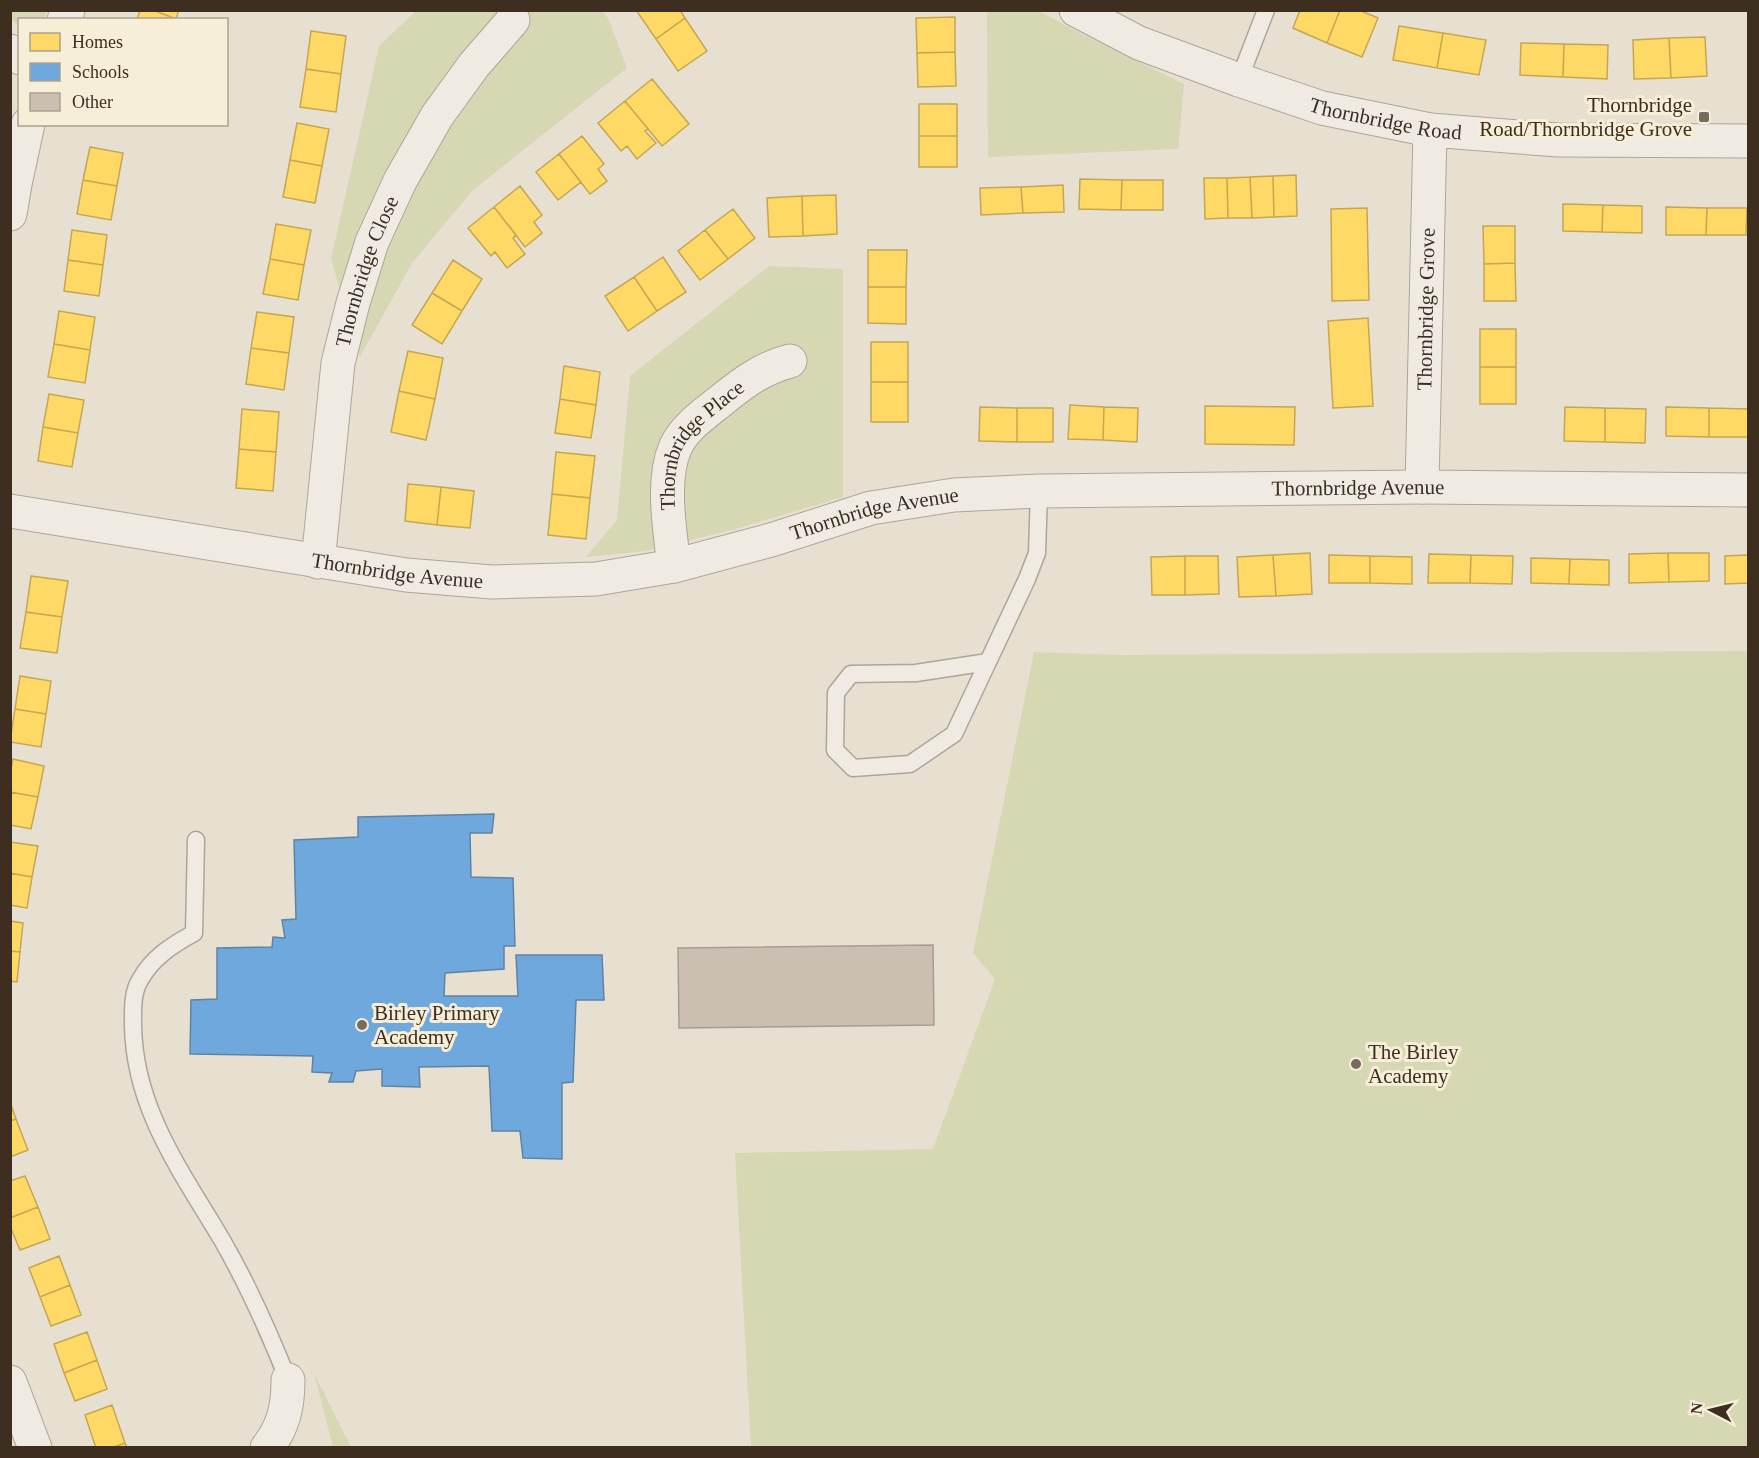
<svg xmlns="http://www.w3.org/2000/svg" width="1759" height="1458" font-family="'Times New Roman',serif">
<style>
.green{fill:#d6d7b3}
.homes{fill:#ffd966;stroke:#c5a651;stroke-width:1.5}
.schools{fill:#6fa8dc;stroke:#6083a4;stroke-width:1.5}
.building{fill:#cbbfb2;stroke:#a89c90;stroke-width:1.5}
.lines{fill:none;stroke-linecap:round;stroke-linejoin:round}
.lane-casing{stroke:#ada599;stroke-width:19}
.street-casing{stroke:#ada599;stroke-width:35}
.lane{stroke:#efebe3;stroke-width:16}
.street{stroke:#efebe3;stroke-width:33}
.poi-dot{fill:#786c5e;stroke:#f7eed8;stroke-width:2}
.labels{text-anchor:middle;stroke-width:6;stroke-linejoin:round;paint-order:stroke}
.poi-label{font-size:21px;fill:#3d2e20;stroke:#f7eed8;text-anchor:start}
.street-label{font-size:21px;fill:#3d2e20;stroke:#f7eed8}
</style>
<rect width="100%" height="100%" fill="#e7e0d1"/>
<!-- green -->
<path class="green" d="M 601,10 L 608,18 L 627,68 L 473,190 L 412,263 L 360,357 L 331,259 L 379,46 L 416,11 Z
M 10,11 L 11,10 L 47,11 L 44,19 L 20,20 L 19,26 L 11,19 Z
M 987,11 L 1039,11 L 1080,33 L 1184,84 L 1178,149 L 988,157 Z
M 769,266 L 843,269 L 843,497 L 732,530 L 646,551 L 586,557 L 617,520 L 630,376 Z
M 1748,651 L 1748,1447 L 751,1447 L 735,1153 L 933,1149 L 995,979 L 973,953 L 1034,652 L 1120,655 Z
M 314,1373 L 351,1447 L 333,1447 Z"/>
<!-- homes -->
<path class="homes" d="M 140,10 L 153,10 L 176,19 L 137,20 Z
M 153,10 L 179,10 L 176,19 Z
M 636,10 L 680,10 L 685,18 L 656,39 Z
M 1300,10 L 1340,10 L 1327,43 L 1293,28 Z
M 1340,10 L 1359,10 L 1378,18 L 1362,57 L 1327,43 Z
M 955,17 L 955,52 L 917,53 L 916,18 Z
M 685,18 L 707,51 L 678,71 L 656,39 Z
M 1399,26 L 1443,33 L 1437,68 L 1393,60 Z
M 311,31 L 346,36 L 341,74 L 306,69 Z
M 1443,33 L 1486,40 L 1479,75 L 1437,68 Z
M 1705,37 L 1707,76 L 1671,78 L 1669,38 Z
M 1669,38 L 1671,78 L 1634,79 L 1633,40 Z
M 1521,43 L 1564,44 L 1563,77 L 1520,75 Z
M 1564,44 L 1608,45 L 1607,79 L 1563,77 Z
M 955,52 L 956,86 L 918,87 L 917,53 Z
M 306,69 L 341,74 L 336,112 L 300,107 Z
M 652,79 L 689,124 L 662,146 L 625,101 Z
M 625,101 L 648,129 L 645,131 L 656,143 L 637,159 L 627,146 L 621,151 L 598,123 Z
M 919,104 L 957,104 L 957,136 L 919,136 Z
M 297,123 L 329,129 L 322,166 L 290,160 Z
M 582,136 L 604,164 L 598,169 L 607,181 L 590,194 L 559,154 Z
M 919,136 L 957,136 L 957,167 L 919,167 Z
M 90,147 L 123,153 L 117,186 L 83,180 Z
M 559,154 L 581,182 L 558,200 L 536,172 Z
M 290,160 L 322,166 L 315,203 L 283,197 Z
M 1296,175 L 1297,216 L 1274,217 L 1273,176 Z
M 1273,176 L 1274,217 L 1252,218 L 1250,177 Z
M 1250,177 L 1252,218 L 1228,218 L 1227,178 Z
M 1204,178 L 1227,178 L 1228,218 L 1205,219 Z
M 1080,179 L 1122,180 L 1121,210 L 1079,209 Z
M 83,180 L 117,186 L 111,220 L 77,214 Z
M 1122,180 L 1163,180 L 1163,210 L 1121,210 Z
M 1063,185 L 1064,212 L 1023,213 L 1021,187 Z
M 520,186 L 542,215 L 534,222 L 542,233 L 525,247 L 494,207 Z
M 1021,187 L 1023,213 L 981,215 L 980,188 Z
M 836,195 L 837,234 L 803,236 L 802,196 Z
M 802,196 L 803,236 L 769,237 L 767,198 Z
M 1563,204 L 1603,205 L 1602,232 L 1563,231 Z
M 1603,205 L 1642,206 L 1642,233 L 1602,232 Z
M 494,207 L 516,235 L 513,238 L 525,254 L 507,268 L 495,252 L 491,256 L 468,228 Z
M 1666,207 L 1707,208 L 1706,235 L 1666,235 Z
M 1367,208 L 1369,300 L 1332,301 L 1331,209 Z
M 1707,208 L 1747,208 L 1746,235 L 1706,235 Z
M 733,209 L 755,238 L 728,259 L 705,230 Z
M 276,224 L 311,230 L 304,265 L 270,259 Z
M 1483,226 L 1515,226 L 1515,263 L 1484,264 Z
M 72,230 L 107,235 L 103,265 L 68,260 Z
M 705,230 L 728,259 L 700,280 L 678,251 Z
M 868,250 L 907,250 L 906,287 L 868,287 Z
M 663,257 L 686,292 L 657,311 L 634,277 Z
M 270,259 L 304,265 L 298,300 L 263,294 Z
M 68,260 L 103,265 L 99,296 L 64,291 Z
M 453,260 L 482,279 L 462,311 L 432,293 Z
M 1515,263 L 1516,301 L 1484,301 L 1484,264 Z
M 634,277 L 657,311 L 628,331 L 605,296 Z
M 868,287 L 906,287 L 906,324 L 868,323 Z
M 432,293 L 462,311 L 442,344 L 412,325 Z
M 59,311 L 95,317 L 90,350 L 54,344 Z
M 257,312 L 294,317 L 289,353 L 251,348 Z
M 1368,318 L 1373,406 L 1333,408 L 1328,321 Z
M 1480,329 L 1516,329 L 1516,367 L 1480,367 Z
M 871,342 L 908,342 L 908,382 L 871,382 Z
M 54,344 L 90,350 L 85,383 L 48,377 Z
M 251,348 L 289,353 L 284,390 L 246,384 Z
M 408,351 L 443,358 L 435,399 L 399,391 Z
M 564,366 L 600,372 L 596,405 L 560,399 Z
M 1480,367 L 1516,367 L 1516,404 L 1480,404 Z
M 871,382 L 908,382 L 908,422 L 871,422 Z
M 399,391 L 435,399 L 426,440 L 391,432 Z
M 49,394 L 84,400 L 78,433 L 43,427 Z
M 560,399 L 596,405 L 591,438 L 555,433 Z
M 1070,405 L 1104,407 L 1103,440 L 1068,439 Z
M 1205,406 L 1295,407 L 1294,445 L 1205,444 Z
M 980,407 L 1017,408 L 1017,442 L 979,441 Z
M 1104,407 L 1138,408 L 1137,442 L 1103,440 Z
M 1565,407 L 1605,408 L 1605,442 L 1564,441 Z
M 1666,407 L 1709,408 L 1709,437 L 1666,436 Z
M 1017,408 L 1053,408 L 1053,442 L 1017,442 Z
M 1605,408 L 1646,409 L 1645,443 L 1605,442 Z
M 1709,408 L 1748,409 L 1748,437 L 1709,437 Z
M 242,409 L 279,412 L 276,452 L 239,449 Z
M 43,427 L 78,433 L 72,467 L 38,461 Z
M 239,449 L 276,452 L 273,491 L 236,488 Z
M 556,452 L 595,456 L 590,498 L 552,494 Z
M 408,484 L 441,487 L 437,525 L 405,521 Z
M 441,487 L 474,491 L 470,528 L 437,525 Z
M 552,494 L 590,498 L 586,539 L 548,535 Z
M 1310,553 L 1312,594 L 1276,596 L 1273,555 Z
M 1668,553 L 1709,553 L 1709,581 L 1669,582 Z
M 1668,553 L 1669,582 L 1629,583 L 1629,554 Z
M 1429,554 L 1471,555 L 1470,583 L 1428,583 Z
M 1273,555 L 1276,596 L 1239,597 L 1237,557 Z
M 1329,555 L 1370,556 L 1370,583 L 1329,583 Z
M 1471,555 L 1513,556 L 1512,584 L 1470,583 Z
M 1748,555 L 1748,583 L 1725,584 L 1725,556 Z
M 1185,556 L 1218,556 L 1219,594 L 1185,595 Z
M 1185,556 L 1185,595 L 1152,595 L 1151,557 Z
M 1370,556 L 1412,557 L 1412,584 L 1370,583 Z
M 1531,558 L 1570,559 L 1569,584 L 1531,583 Z
M 1570,559 L 1609,560 L 1609,585 L 1569,584 Z
M 31,576 L 68,581 L 62,617 L 26,612 Z
M 26,612 L 62,617 L 57,653 L 20,648 Z
M 20,676 L 51,681 L 46,714 L 15,709 Z
M 15,709 L 46,714 L 41,747 L 10,742 Z
M 13,759 L 44,766 L 38,797 L 10,792 L 10,774 Z
M 10,792 L 38,797 L 31,829 L 10,825 Z
M 10,842 L 38,846 L 32,877 L 10,873 Z
M 10,873 L 32,877 L 27,908 L 10,905 Z
M 10,921 L 23,923 L 20,952 L 10,951 Z
M 10,951 L 20,952 L 17,982 L 10,981 Z
M 10,1102 L 16,1119 L 10,1121 Z
M 16,1119 L 28,1150 L 10,1157 L 10,1121 Z
M 25,1176 L 38,1207 L 10,1218 L 10,1181 Z
M 38,1207 L 50,1239 L 20,1250 L 10,1226 L 10,1218 Z
M 59,1256 L 70,1285 L 40,1297 L 29,1268 Z
M 70,1285 L 81,1315 L 51,1326 L 40,1297 Z
M 87,1332 L 97,1360 L 64,1373 L 54,1344 Z
M 97,1360 L 107,1389 L 75,1401 L 64,1373 Z
M 112,1405 L 125,1443 L 111,1448 L 96,1448 L 85,1415 Z
M 125,1443 L 127,1448 L 111,1448 Z"/>
<!-- schools -->
<path class="schools" d="M 494,814 L 492,833 L 470,833 L 471,877 L 513,878 L 515,946 L 504,946 L 504,969 L 445,973 L 444,996 L 518,996 L 516,955 L 602,955 L 604,1000 L 576,1000 L 573,1082 L 562,1083 L 562,1159 L 523,1158 L 520,1131 L 492,1131 L 489,1066 L 419,1067 L 420,1087 L 382,1086 L 382,1069 L 356,1071 L 353,1082 L 329,1082 L 332,1073 L 312,1072 L 313,1056 L 190,1054 L 191,1000 L 217,999 L 217,948 L 272,947 L 273,937 L 285,938 L 282,920 L 296,919 L 294,840 L 358,837 L 358,817 Z"/>
<!-- building -->
<path class="building" d="M 933,945 L 934,1025 L 679,1028 L 678,948 Z"/>
<g class="lines">
<defs>
<path id="lane" d="M 1239,80 L 1266,10
M 988,662 L 916,673 L 851,674 L 836,693 L 835,750 L 853,768 L 910,764 L 954,734 L 1027,579 L 1037,553 L 1039,491
M 196,840 L 194,933 C 172,945 152,958 140,980 C 132,993 133,1010 133,1025 C 134,1108 181,1171 222,1240 C 248,1285 269,1332 288,1380"/>
<g id="street">
<path id="s1" d="M 1076,10 L 1139,43 L 1239,80 L 1322,108 L 1430,130 L 1558,140 L 1748,141"/>
<path d="M 64,20 L 68,10"/>
<path d="M 10,51 L 20,58"/>
<path d="M 10,214 L 15,184 L 28,124"/>
<path id="s2" d="M 1422,487 L 1430,130"/>
<path id="s3" d="M 10,511 L 406,575 L 492,582 L 596,579 L 674,566 L 771,540 L 871,508 L 954,495 L 1039,491 L 1422,487 L 1748,490"/>
<path id="s4" d="M 318,562 L 338,363 L 353,303 L 372,242 L 400,181 L 437,116 L 474,65 L 513,20"/>
<path id="s5" d="M 674,566 C 670,531 661,481 675,448 C 684,427 706,413 723,399 C 744,382 763,368 790,361"/>
<path d="M 10,1382 L 35,1448"/>
<path d="M 267,1448 C 284,1426 288,1406 288,1380"/>
</g>
</defs>
<!-- lane casing -->
<use href="#lane" class="lane-casing"/>
<!-- street casing -->
<use href="#street" class="street-casing"/>
<!-- lane -->
<use href="#lane" class="lane"/>
<!-- street -->
<use href="#street" class="street"/>
</g>
<!-- markers -->
<g class="poi-dot">
<rect x="1698" y="111" width="12" height="12" rx="3"/>
<circle cx="362" cy="1025" r="6"/>
<circle cx="1356" cy="1064" r="6"/>
</g>
<g class="labels">
<!-- poi labels -->
<g class="poi-label">
<text x="1692" y="112" text-anchor="end">Thornbridge<tspan x="1692" dy="24">Road/Thornbridge Grove</tspan></text>
<text x="374" y="1020">Birley Primary<tspan x="374" dy="24">Academy</tspan></text>
<text x="1368" y="1059">The Birley<tspan x="1368" dy="24">Academy</tspan></text>
</g>
<!-- street labels -->
<g class="street-label">
<text dy="7" stroke="none"><textPath href="#s1" startOffset="330">Thornbridge Road</textPath></text>
<text dy="7" stroke="none"><textPath href="#s4" startOffset="296">Thornbridge Close</textPath></text>
<text dy="7" stroke="none"><textPath href="#s2" startOffset="178">Thornbridge Grove</textPath></text>
<text dy="7" stroke="none"><textPath href="#s5" startOffset="134">Thornbridge Place</textPath></text>
<text dy="7" stroke="none"><textPath href="#s3" startOffset="1364">Thornbridge Avenue</textPath></text>
<text dy="7" stroke="none"><textPath href="#s3" startOffset="878">Thornbridge Avenue</textPath></text>
<text dy="7" stroke="none"><textPath href="#s3" startOffset="392">Thornbridge Avenue</textPath></text>
</g>
</g>
<!-- border -->
<rect width="1759" height="1458" fill="none" stroke="#3d2e20" stroke-width="24"/>
<!-- legend -->
<rect x="18" y="18" width="210" height="108" fill="#f7eed8" stroke="#ada18e" stroke-width="1.5"/>
<rect x="30" y="33" width="30" height="18" fill="#ffd966" stroke="#ada18e" stroke-width="1.5"/>
<text x="72" y="48" font-size="18" fill="#3d2e20">Homes</text>
<rect x="30" y="63" width="30" height="18" fill="#6fa8dc" stroke="#ada18e" stroke-width="1.5"/>
<text x="72" y="78" font-size="18" fill="#3d2e20">Schools</text>
<rect x="30" y="93" width="30" height="18" fill="#cbbfb2" stroke="#ada18e" stroke-width="1.5"/>
<text x="72" y="108" font-size="18" fill="#3d2e20">Other</text>
<!-- north arrow -->
<g transform="translate(1711 1410) rotate(277)" stroke="#f7eed8" stroke-width="4.5" paint-order="stroke">
<path d="M0-4.5L10 22L0 15L-10 22Z" fill="#3d2e20"/>
<text y="-9" font-size="16" font-weight="bold" text-anchor="middle" fill="#3d2e20">N</text>
</g>
</svg>
